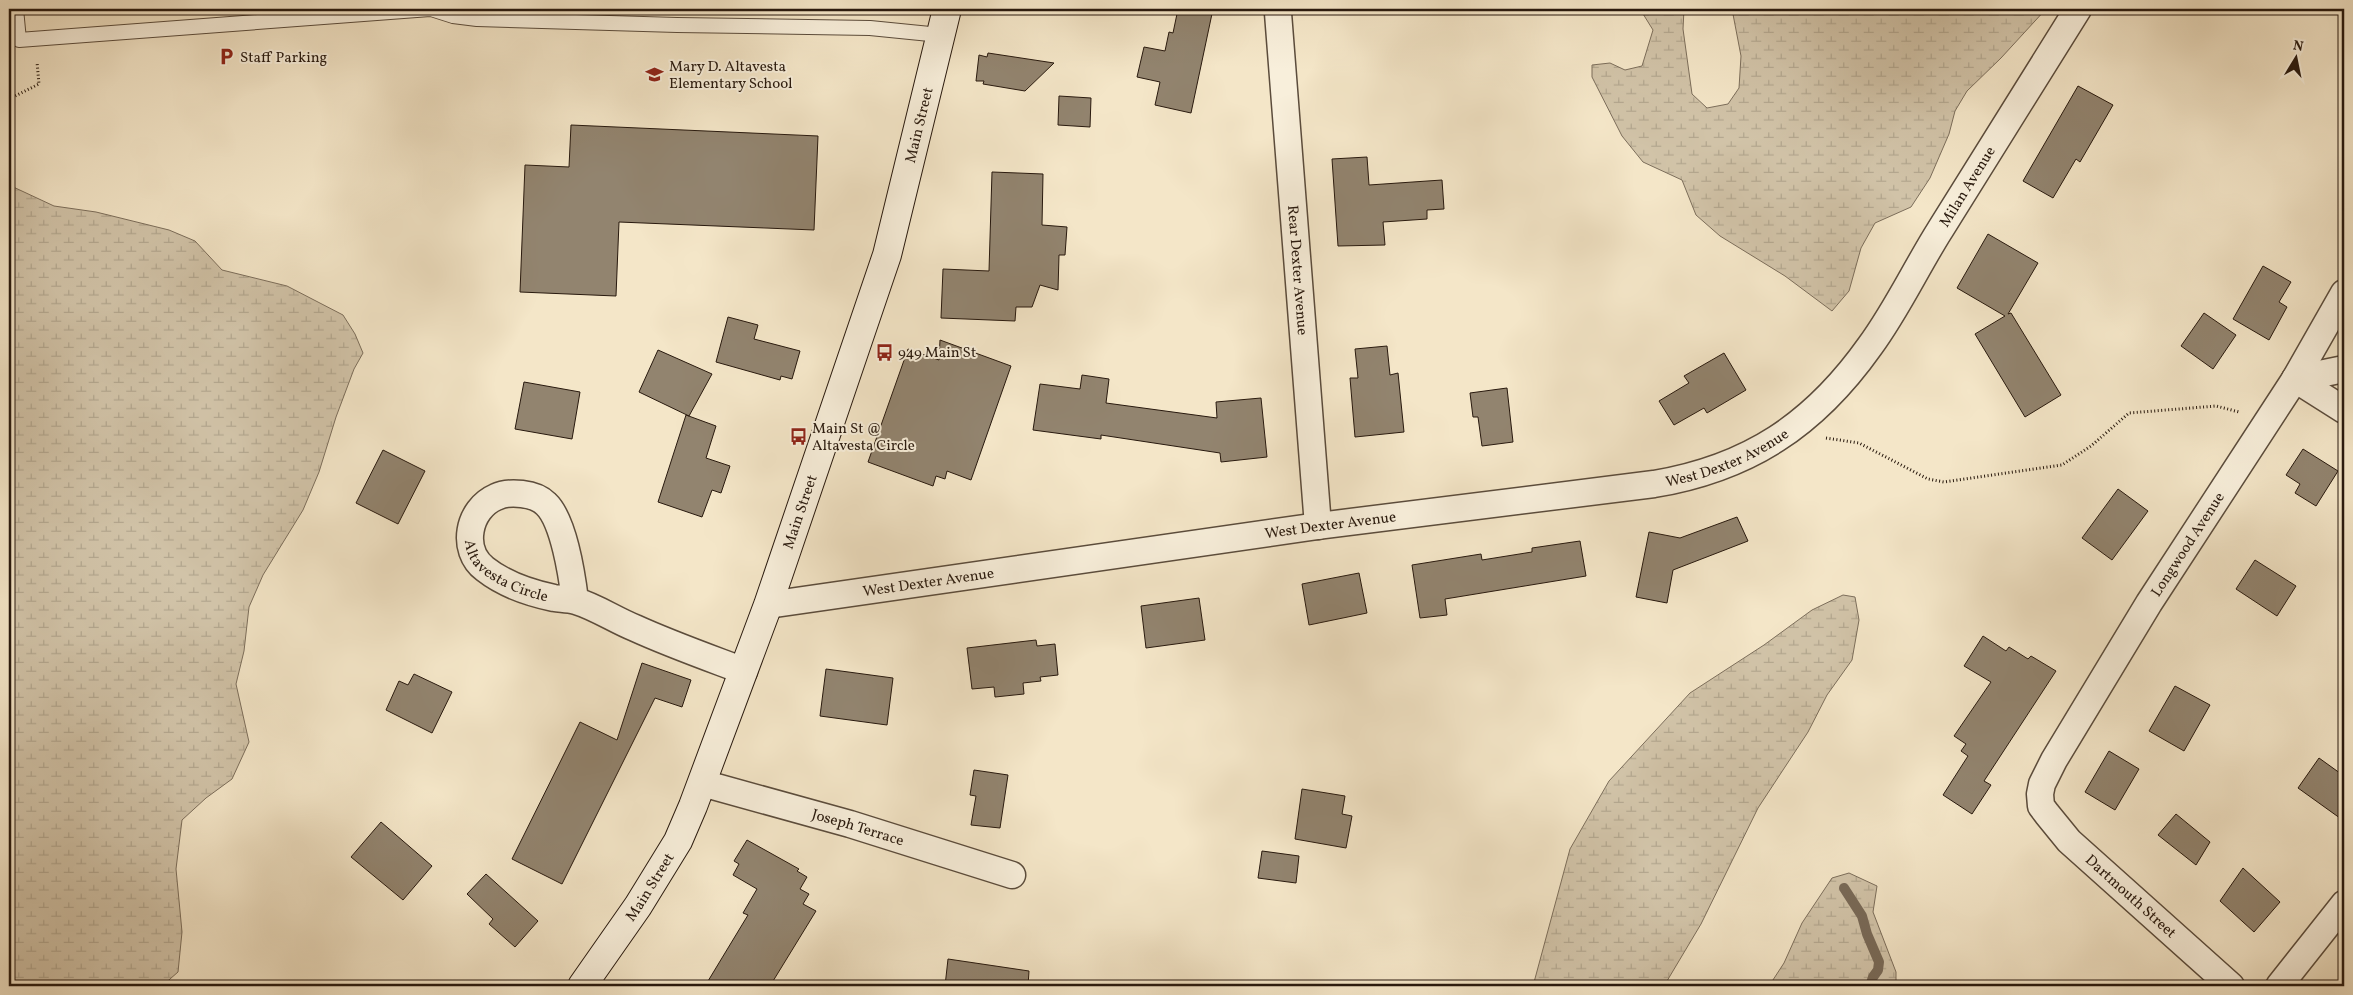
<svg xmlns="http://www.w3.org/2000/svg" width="2353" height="995" font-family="Vollkorn,serif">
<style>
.wetland{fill:url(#wetland-marsh);stroke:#7c6e5b}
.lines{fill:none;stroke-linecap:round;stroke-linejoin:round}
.stream{stroke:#796a58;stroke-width:10}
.building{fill:#92846f;stroke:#28190e}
.service-casing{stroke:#5b4c3c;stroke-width:16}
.minor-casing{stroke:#5b4c3c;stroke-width:29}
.secondary-casing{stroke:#28190e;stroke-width:30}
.path{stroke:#28190e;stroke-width:3;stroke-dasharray:1 2.5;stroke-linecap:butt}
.service{stroke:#f8efdb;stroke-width:14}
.minor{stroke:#f8efdb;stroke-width:26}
.secondary{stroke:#f8efdb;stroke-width:28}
.labels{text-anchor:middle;stroke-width:4;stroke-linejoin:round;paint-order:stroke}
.poi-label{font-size:15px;fill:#28190e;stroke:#f8efdb;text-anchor:start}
.street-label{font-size:15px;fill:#28190e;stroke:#f8efdb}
</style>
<defs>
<pattern id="wetland-marsh" width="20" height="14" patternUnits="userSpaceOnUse" patternTransform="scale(1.25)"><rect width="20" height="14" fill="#d1c3a8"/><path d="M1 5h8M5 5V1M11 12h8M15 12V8" fill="none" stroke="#b3a78f"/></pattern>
</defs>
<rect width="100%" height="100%" fill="#f4e6c8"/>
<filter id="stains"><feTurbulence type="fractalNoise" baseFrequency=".004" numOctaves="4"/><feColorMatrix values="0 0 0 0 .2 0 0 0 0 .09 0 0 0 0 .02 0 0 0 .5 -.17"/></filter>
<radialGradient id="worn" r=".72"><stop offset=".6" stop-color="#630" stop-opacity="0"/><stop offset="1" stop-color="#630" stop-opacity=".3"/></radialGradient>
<!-- wetland -->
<path class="wetland" d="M 1640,9 L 1684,9 L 1683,29 L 1692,94 L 1707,108 L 1728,104 L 1739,88 L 1741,56 L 1732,9 L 2046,9 L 2001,58 L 1967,91 L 1955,111 L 1949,134 L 1930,178 L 1911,207 L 1875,223 L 1861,248 L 1849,291 L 1832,311 L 1785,276 L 1720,236 L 1696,215 L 1682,180 L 1643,162 L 1622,136 L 1592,77 L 1592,65 L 1610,63 L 1625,70 L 1642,66 L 1653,30 Z
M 9,185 L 54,206 L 96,212 L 169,230 L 195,241 L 222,270 L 287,286 L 343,315 L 355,334 L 363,353 L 354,369 L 336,417 L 319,472 L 303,510 L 263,575 L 249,607 L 244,651 L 236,684 L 249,742 L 232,779 L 206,798 L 182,820 L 176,869 L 182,932 L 178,972 L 162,986 L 9,986 Z
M 1843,595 L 1855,597 L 1859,620 L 1852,660 L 1827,695 L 1808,732 L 1758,808 L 1701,924 L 1664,986 L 1533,986 L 1570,849 L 1609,781 L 1690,693 L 1764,645 L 1812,610 Z
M 1849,873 L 1877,886 L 1873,912 L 1896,972 L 1896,986 L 1769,986 L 1784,963 L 1802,923 L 1832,878 Z"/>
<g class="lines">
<!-- stream -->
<path class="stream" d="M 1844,888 L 1862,916 L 1867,934 L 1879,962 L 1878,970 L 1873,977 L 1870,986"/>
</g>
<!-- building -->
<path class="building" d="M 1178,9 L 1213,9 L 1191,113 L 1155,105 L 1160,82 L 1137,77 L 1144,47 L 1165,51 L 1169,32 L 1173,33 Z
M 988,53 L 1054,63 L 1025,91 L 983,84 L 984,81 L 976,81 L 979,55 L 987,57 Z
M 2078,86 L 2113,105 L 2080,162 L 2076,159 L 2053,198 L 2023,181 Z
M 1059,96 L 1091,98 L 1090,127 L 1058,125 Z
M 571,125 L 818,136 L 814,230 L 619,222 L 616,296 L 520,292 L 525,165 L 569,167 Z
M 1367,157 L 1369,185 L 1442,180 L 1444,209 L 1427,210 L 1427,219 L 1383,222 L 1385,245 L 1338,246 L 1332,159 Z
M 992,172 L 1043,174 L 1042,225 L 1067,227 L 1065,255 L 1059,255 L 1058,290 L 1040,285 L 1032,307 L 1016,307 L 1015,321 L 941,318 L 943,269 L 989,271 Z
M 1988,234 L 2038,263 L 2008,314 L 2011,313 L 2061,395 L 2025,417 L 1975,334 L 2005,316 L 1957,288 Z
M 2263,266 L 2291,282 L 2279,302 L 2287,307 L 2269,340 L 2233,319 Z
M 2204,313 L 2236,335 L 2213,369 L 2181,346 Z
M 728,317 L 758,325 L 754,339 L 800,351 L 792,379 L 781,376 L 780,380 L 716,362 Z
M 940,340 L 1011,366 L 971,480 L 947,471 L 945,479 L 936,476 L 933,486 L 868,462 L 908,349 L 939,360 Z
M 1387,346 L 1390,375 L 1398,373 L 1404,432 L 1355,437 L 1350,378 L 1358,378 L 1355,349 Z
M 658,350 L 712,374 L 689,416 L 639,392 Z
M 1724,353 L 1746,390 L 1707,413 L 1704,408 L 1674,425 L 1659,401 L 1689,383 L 1684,376 Z
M 1082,375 L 1109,379 L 1106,403 L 1217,418 L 1216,402 L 1261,398 L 1267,457 L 1221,462 L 1220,453 L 1101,435 L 1101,439 L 1033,430 L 1040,384 L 1080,389 Z
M 524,382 L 580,392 L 572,439 L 515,429 Z
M 1507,388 L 1513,442 L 1482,446 L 1478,417 L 1473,417 L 1470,393 Z
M 686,415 L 716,426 L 706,458 L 730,466 L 721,493 L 712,490 L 702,517 L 658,502 Z
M 2303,449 L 2338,471 L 2316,506 L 2295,493 L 2300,484 L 2286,475 Z
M 383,450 L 425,471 L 398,524 L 356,503 Z
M 2118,489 L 2148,511 L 2112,560 L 2082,538 Z
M 1737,517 L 1748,541 L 1673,570 L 1667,603 L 1636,597 L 1649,532 L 1680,538 Z
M 1580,541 L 1586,576 L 1445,599 L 1447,615 L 1420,618 L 1412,565 L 1481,554 L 1482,560 L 1532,552 L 1532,548 Z
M 2255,560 L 2296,586 L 2277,616 L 2236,589 Z
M 1359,573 L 1367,613 L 1309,625 L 1302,584 Z
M 1199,598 L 1205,640 L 1146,648 L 1141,606 Z
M 1983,636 L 2006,651 L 2009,647 L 2028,659 L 2031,656 L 2056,671 L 1984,781 L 1991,785 L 1972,814 L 1943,795 L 1968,756 L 1961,751 L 1966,744 L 1954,736 L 1991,682 L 1964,666 Z
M 1036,640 L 1037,646 L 1055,644 L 1058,675 L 1040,677 L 1041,681 L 1023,683 L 1024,694 L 995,697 L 994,687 L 972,689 L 967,648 Z
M 642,663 L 691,680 L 682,707 L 655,698 L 562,884 L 512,859 L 580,722 L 617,740 Z
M 826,669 L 893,678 L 887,725 L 820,716 Z
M 414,674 L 452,692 L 432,733 L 386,710 L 399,681 L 408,685 Z
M 2175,686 L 2210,705 L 2184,751 L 2149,731 Z
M 2109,751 L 2139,769 L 2115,810 L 2085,792 Z
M 2319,758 L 2344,776 L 2344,821 L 2298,788 Z
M 974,770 L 1008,775 L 1000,828 L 971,825 L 976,796 L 970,795 Z
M 1302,789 L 1345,796 L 1342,814 L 1352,816 L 1346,848 L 1295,839 Z
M 2176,814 L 2210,842 L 2196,865 L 2158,835 Z
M 381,822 L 432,866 L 403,900 L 351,857 Z
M 747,840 L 799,869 L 797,871 L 807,877 L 800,889 L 809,894 L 803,904 L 816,911 L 770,986 L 705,986 L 748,915 L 743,913 L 757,889 L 733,875 L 739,864 L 734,861 Z
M 1262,851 L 1299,856 L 1296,883 L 1258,878 Z
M 2243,868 L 2280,902 L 2254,932 L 2220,901 Z
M 486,874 L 538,921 L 515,947 L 489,924 L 493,919 L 467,894 Z
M 948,959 L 1029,971 L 1028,986 L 945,986 Z"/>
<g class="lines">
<defs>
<path id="service" d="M 16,9 L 19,40 L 430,9
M 431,9 L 453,16 L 477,19 L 677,25 L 870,28 L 940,35"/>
<g id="minor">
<path id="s1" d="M 1278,13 L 1318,526"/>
<path d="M 2295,379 L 2344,410"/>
<path d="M 2295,379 L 2344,369"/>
<path id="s2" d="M 575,600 C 572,576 564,521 546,504 C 539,497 531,495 522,494 C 513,493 504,493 496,497 C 468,509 460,550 485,569 C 504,584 530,593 554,598 C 561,599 569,599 576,601 C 596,607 615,620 635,628 C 670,644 707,657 744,671"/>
<path id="s3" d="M 768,605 L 1318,526 L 1654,484 C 1749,468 1814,425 1870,346 C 1896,311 1916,268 1940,230 C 1986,156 2032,82 2078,9"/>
<path id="s4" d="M 702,783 L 850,824 L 1012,875"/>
<path id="s5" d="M 2231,986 L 2069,841 L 2047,814 L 2041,806 L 2040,794 L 2042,784 L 2054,760 L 2149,603 L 2295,379 L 2344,293"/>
<path d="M 2279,986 L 2344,904"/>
</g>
<g id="secondary">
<path id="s6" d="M 582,986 L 638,906 L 678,841 L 693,806 L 768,605 L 887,255 L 947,9"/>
</g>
</defs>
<!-- service casing -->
<use href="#service" class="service-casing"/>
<!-- minor casing -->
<use href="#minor" class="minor-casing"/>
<!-- secondary casing -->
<use href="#secondary" class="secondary-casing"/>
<!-- path -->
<path class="path" d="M 9,99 L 39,84 L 37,62
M 1826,438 L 1859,443 L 1928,479 L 1944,482 L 2062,465 L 2091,446 L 2129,413 L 2216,406 L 2239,412"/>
<!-- service -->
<use href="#service" class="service"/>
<!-- minor -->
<use href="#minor" class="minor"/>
<!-- secondary -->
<use href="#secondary" class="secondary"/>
</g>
<!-- icons -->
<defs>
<symbol id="parking-bare" viewBox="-9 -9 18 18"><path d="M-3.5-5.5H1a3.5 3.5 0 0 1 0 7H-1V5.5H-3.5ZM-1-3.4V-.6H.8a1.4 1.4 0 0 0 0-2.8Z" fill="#8f2418" stroke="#f8efdb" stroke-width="2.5" paint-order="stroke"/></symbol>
<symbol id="school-bare" viewBox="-9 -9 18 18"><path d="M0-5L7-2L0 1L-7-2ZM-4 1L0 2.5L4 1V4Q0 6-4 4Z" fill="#8f2418" stroke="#f8efdb" stroke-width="2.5" paint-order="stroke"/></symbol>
<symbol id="bus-bare" viewBox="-9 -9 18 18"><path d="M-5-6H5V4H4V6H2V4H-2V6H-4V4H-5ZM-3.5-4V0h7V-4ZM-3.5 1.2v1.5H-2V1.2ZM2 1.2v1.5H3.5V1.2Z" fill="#8f2418" stroke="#f8efdb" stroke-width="2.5" paint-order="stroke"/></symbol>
</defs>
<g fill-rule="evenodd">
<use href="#parking-bare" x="214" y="44" width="25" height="25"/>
<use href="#school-bare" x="642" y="62" width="25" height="25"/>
<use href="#bus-bare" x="872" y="340" width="25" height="25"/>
<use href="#bus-bare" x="786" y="424" width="25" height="25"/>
</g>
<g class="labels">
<!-- poi labels -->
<g class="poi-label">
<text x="240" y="62">Staff Parking</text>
<text x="669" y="71">Mary D. Altavesta<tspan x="669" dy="17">Elementary School</tspan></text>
<text x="898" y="357">949 Main St</text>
<text x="812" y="433">Main St @<tspan x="812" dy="17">Altavesta Circle</tspan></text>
</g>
<!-- street labels -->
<g class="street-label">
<text dy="5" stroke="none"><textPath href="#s6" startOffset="930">Main Street</textPath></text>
<text dy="5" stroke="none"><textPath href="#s3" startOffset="1345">Milan Avenue</textPath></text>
<text dy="5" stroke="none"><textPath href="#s1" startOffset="258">Rear Dexter Avenue</textPath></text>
<text dy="5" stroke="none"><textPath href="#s3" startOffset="972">West Dexter Avenue</textPath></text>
<text dy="5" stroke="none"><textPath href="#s6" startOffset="525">Main Street</textPath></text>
<text dy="5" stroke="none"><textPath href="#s3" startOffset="568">West Dexter Avenue</textPath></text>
<text dy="5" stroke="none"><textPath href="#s5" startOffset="565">Longwood Avenue</textPath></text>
<text dy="5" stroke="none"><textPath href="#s2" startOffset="259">Altavesta Circle</textPath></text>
<text dy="5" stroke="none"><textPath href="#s3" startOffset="162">West Dexter Avenue</textPath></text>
<text dy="5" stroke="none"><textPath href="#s4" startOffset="162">Joseph Terrace</textPath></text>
<text dy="5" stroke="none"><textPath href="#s6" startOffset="120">Main Street</textPath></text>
<text transform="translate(2131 896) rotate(42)" y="5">Dartmouth Street</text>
</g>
</g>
<!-- margin -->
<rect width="2353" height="995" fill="none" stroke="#f4e6c8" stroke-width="30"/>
<rect x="10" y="10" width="2333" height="975" fill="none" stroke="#28190e" stroke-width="2.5"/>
<rect x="15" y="15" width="2323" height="965" fill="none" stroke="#28190e"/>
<!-- north arrow -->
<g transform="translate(2296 58) rotate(10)" stroke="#f8efdb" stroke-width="4" paint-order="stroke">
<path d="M0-4L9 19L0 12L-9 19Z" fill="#28190e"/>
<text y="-8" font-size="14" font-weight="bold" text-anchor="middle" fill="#28190e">N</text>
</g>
<rect width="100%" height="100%" filter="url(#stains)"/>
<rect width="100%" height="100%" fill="url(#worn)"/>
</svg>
